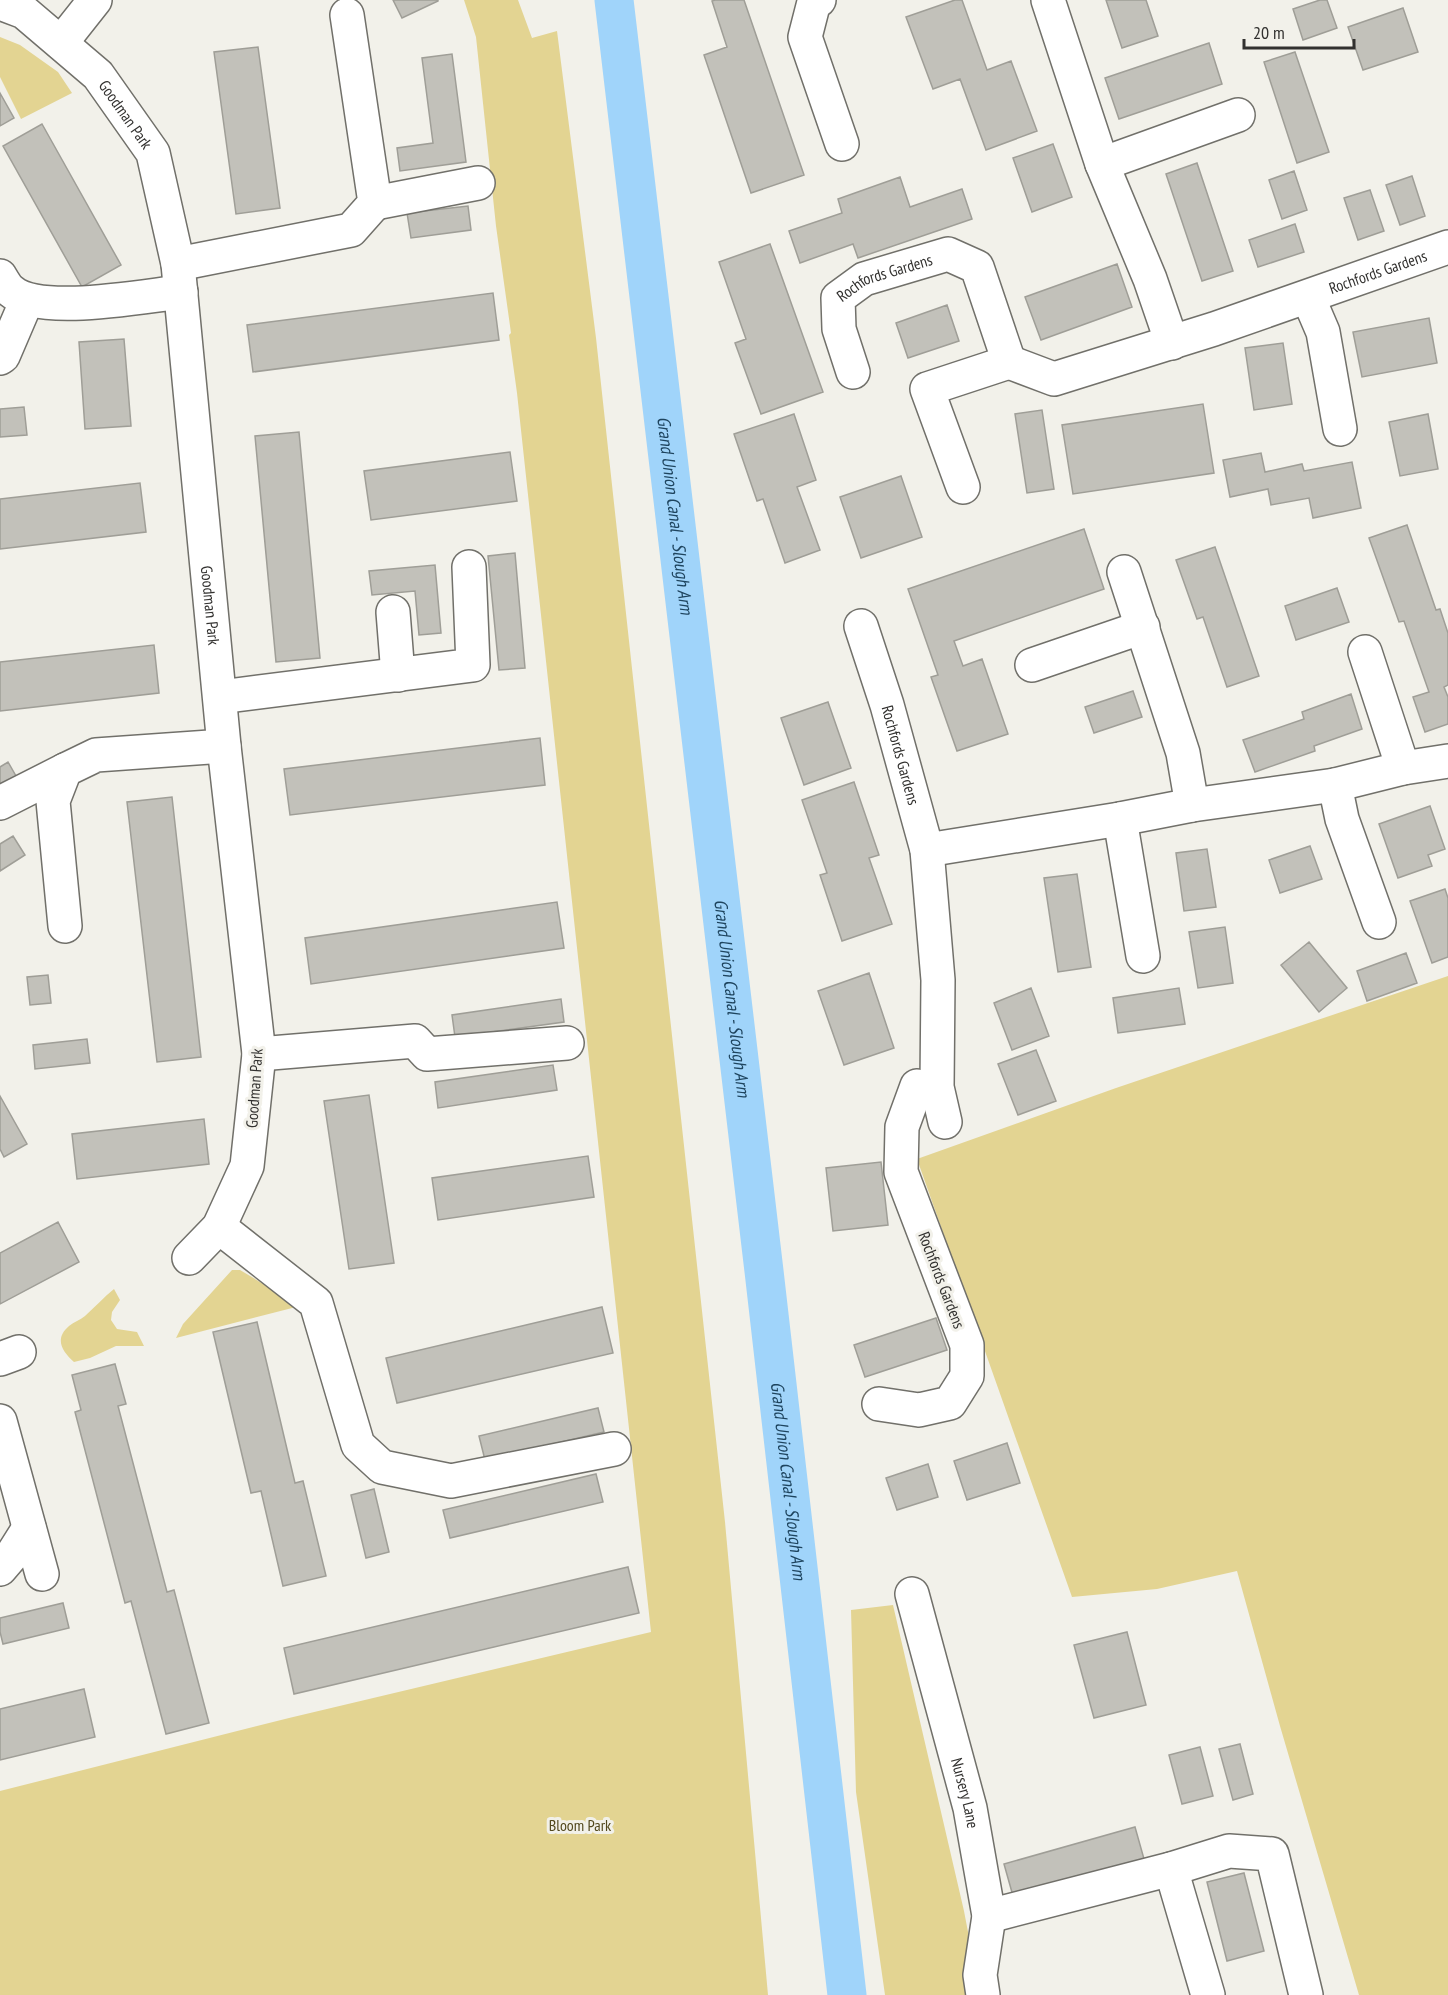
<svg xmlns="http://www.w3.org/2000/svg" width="1448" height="1995" font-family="'PT Sans Narrow',sans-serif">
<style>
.green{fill:#e3d492}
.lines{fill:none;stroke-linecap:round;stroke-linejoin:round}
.canal{stroke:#a0d4fa;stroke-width:39}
.building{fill:#c2c1ba;stroke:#9f9e97;stroke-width:1.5}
.minor-casing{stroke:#71706a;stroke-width:36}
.minor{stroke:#fff;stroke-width:33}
.labels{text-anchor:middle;stroke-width:6;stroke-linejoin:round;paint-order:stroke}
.street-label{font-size:16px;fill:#32312f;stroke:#f2f1ea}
.park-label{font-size:16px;fill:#52481d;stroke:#f2f1ea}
.water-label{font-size:18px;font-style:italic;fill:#1e445e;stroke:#f2f1ea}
</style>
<rect width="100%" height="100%" fill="#f2f1ea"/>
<!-- green -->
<path class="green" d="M 464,0 L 518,0 L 532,38 L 557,31 L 596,338 L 725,1522 L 768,1995 L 0,1995 L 0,1791 L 289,1718 L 651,1632 L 517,393 L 509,335 L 511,333 L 496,226 L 476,37 Z
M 0,37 L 20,45 L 58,72 L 72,93 L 21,119 L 0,77 Z
M 1448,976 L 1448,1995 L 1359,1995 L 1280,1726 L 1237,1571 L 1157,1589 L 1072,1597 L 917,1159 L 1116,1088 Z
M 232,1270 L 240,1270 L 300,1306 L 176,1338 L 183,1324 Z
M 114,1289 L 120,1300 L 112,1312 L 111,1320 L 117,1329 L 137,1332 L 144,1346 L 116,1346 L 90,1358 L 74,1362 C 62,1351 54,1339 69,1326 C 74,1322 80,1320 85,1316 C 95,1307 104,1297 114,1289 Z
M 893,1605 L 964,1911 L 980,1995 L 885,1995 L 856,1792 L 851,1610 Z"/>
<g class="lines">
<!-- canal -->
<path class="canal" id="s1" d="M 614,0 L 764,1271 L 847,1995"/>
</g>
<!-- building -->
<path class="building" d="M 393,0 L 438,0 L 438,1 L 402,18 Z
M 715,0 L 744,0 L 804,175 L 751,193 L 704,55 L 727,47 L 712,1 Z
M 955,0 L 962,0 L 987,70 L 1011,61 L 1037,131 L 986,150 L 960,79 L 933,89 L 906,17 Z
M 1106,0 L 1146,0 L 1158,36 L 1122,48 Z
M 1320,0 L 1327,0 L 1337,28 L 1303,40 L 1293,9 Z
M 1403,8 L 1418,52 L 1363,70 L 1348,27 Z
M 1209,43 L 1222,84 L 1119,119 L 1105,78 Z
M 258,47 L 280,208 L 236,214 L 214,52 Z
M 1295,52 L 1329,152 L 1297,163 L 1264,62 Z
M 452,54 L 466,162 L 400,171 L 397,148 L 433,143 L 422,58 Z
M 0,93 L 14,118 L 0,126 Z
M 42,124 L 121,265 L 82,287 L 3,146 Z
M 1053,144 L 1072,197 L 1032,212 L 1013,158 Z
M 1197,163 L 1233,271 L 1202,281 L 1166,174 Z
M 1294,171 L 1307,210 L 1282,219 L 1269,180 Z
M 1412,176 L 1425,216 L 1400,225 L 1386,185 Z
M 900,177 L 910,207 L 962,189 L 972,219 L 858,258 L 853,244 L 800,263 L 789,231 L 842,213 L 838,199 Z
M 1370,190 L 1384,231 L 1358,240 L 1344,198 Z
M 468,206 L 471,230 L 411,238 L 407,213 Z
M 1295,224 L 1304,252 L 1258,267 L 1249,240 Z
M 770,244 L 823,392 L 761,414 L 735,343 L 746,339 L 719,262 Z
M 1117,264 L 1132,307 L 1041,340 L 1025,297 Z
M 493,293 L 499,340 L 253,372 L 247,325 Z
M 947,305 L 959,341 L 908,358 L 896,323 Z
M 1429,318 L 1437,363 L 1362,377 L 1353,332 Z
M 124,339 L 131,426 L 85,429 L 79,342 Z
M 1283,343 L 1292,404 L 1254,410 L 1245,348 Z
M 1203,404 L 1214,473 L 1073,494 L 1062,425 Z
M 24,407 L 27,435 L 0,437 L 0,409 Z
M 1042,410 L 1054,489 L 1027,493 L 1015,414 Z
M 794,414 L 816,480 L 797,487 L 820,550 L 785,563 L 763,499 L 757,501 L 734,434 Z
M 1428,414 L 1438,469 L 1400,476 L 1389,422 Z
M 299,432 L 320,658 L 276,662 L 255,436 Z
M 510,452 L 517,501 L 371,520 L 364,471 Z
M 1261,453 L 1265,472 L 1302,464 L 1304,471 L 1352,462 L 1361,508 L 1313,518 L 1309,498 L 1271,505 L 1268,489 L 1230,497 L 1223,460 Z
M 901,476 L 922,537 L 861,558 L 840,497 Z
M 140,483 L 146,532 L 0,549 L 0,499 Z
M 1407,525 L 1436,610 L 1440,609 L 1448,633 L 1448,685 L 1444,687 L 1448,697 L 1448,724 L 1425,732 L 1413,697 L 1429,692 L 1404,621 L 1399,622 L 1369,538 Z
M 1084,529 L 1104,589 L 954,641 L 963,666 L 982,659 L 1008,734 L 957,751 L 931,677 L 938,675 L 908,589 Z
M 1215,547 L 1259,676 L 1227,687 L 1203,617 L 1197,619 L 1176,560 Z
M 515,553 L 525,668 L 499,670 L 488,556 Z
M 435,565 L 441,633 L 419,635 L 415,591 L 372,595 L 369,571 Z
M 1337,588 L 1349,622 L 1296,640 L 1285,606 Z
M 154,645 L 159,693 L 0,711 L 0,662 Z
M 1133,691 L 1142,717 L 1094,733 L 1085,707 Z
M 1351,694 L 1362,729 L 1314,746 L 1315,751 L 1255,772 L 1243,740 L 1304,719 L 1302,712 Z
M 828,702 L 851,768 L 804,785 L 781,718 Z
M 540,738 L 545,785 L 290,815 L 284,769 Z
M 8,762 L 20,783 L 0,796 L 0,767 Z
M 854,782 L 879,855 L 869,858 L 892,924 L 842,941 L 820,875 L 827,873 L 802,800 Z
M 172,797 L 201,1057 L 157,1062 L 127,802 Z
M 1430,806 L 1445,849 L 1428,855 L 1432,866 L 1398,878 L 1379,824 Z
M 13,836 L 25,855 L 0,871 L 0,844 Z
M 1310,846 L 1322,879 L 1280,893 L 1269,860 Z
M 1207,849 L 1216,907 L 1184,911 L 1176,853 Z
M 1077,874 L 1091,967 L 1058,972 L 1044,878 Z
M 1445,889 L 1448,898 L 1448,957 L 1432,963 L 1410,901 Z
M 557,902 L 564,948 L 311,984 L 305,938 Z
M 1225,927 L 1233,983 L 1198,988 L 1189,932 Z
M 1309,942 L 1347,988 L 1319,1012 L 1281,965 Z
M 1406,953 L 1417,983 L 1367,1001 L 1357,971 Z
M 869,973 L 894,1048 L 844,1065 L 818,991 Z
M 48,975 L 51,1003 L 30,1005 L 27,977 Z
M 1031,988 L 1049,1036 L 1012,1050 L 994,1003 Z
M 1179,988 L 1185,1024 L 1118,1033 L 1113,998 Z
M 561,999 L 564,1022 L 455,1037 L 452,1015 Z
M 87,1039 L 90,1063 L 35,1069 L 33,1045 Z
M 1036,1050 L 1056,1101 L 1018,1115 L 998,1064 Z
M 553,1065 L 557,1090 L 438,1108 L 435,1082 Z
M 369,1095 L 394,1263 L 349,1269 L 324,1101 Z
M 0,1096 L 27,1144 L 4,1157 L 0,1149 Z
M 204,1119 L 209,1164 L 77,1179 L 72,1134 Z
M 588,1156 L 594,1197 L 438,1220 L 432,1178 Z
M 881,1162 L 888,1225 L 833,1231 L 826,1168 Z
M 58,1222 L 79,1262 L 0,1304 L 0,1253 Z
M 602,1307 L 613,1353 L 397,1403 L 386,1358 Z
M 936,1318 L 947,1350 L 865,1377 L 854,1345 Z
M 257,1322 L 295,1483 L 303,1481 L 326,1576 L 283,1586 L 261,1491 L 251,1493 L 213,1332 Z
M 115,1364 L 126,1404 L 118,1406 L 167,1592 L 174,1590 L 209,1723 L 166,1734 L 131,1601 L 125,1603 L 75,1412 L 81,1410 L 72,1375 Z
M 598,1408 L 604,1432 L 485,1460 L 479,1436 Z
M 1007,1443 L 1020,1483 L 967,1500 L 954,1461 Z
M 928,1464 L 938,1497 L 897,1510 L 886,1478 Z
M 596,1474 L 603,1502 L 450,1538 L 443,1510 Z
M 374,1489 L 389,1552 L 366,1558 L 351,1495 Z
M 628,1567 L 639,1613 L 294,1694 L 284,1648 Z
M 63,1603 L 69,1628 L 3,1644 L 0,1632 L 0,1618 Z
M 1127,1632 L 1146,1705 L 1094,1718 L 1074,1645 Z
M 84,1689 L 95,1737 L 0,1760 L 0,1709 Z
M 1240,1744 L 1253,1794 L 1233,1800 L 1219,1749 Z
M 1200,1747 L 1213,1796 L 1182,1804 L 1169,1755 Z
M 1135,1827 L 1144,1859 L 1013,1896 L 1004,1864 Z
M 1244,1873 L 1264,1951 L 1227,1961 L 1207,1882 Z"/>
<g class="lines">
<defs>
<g id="minor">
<path d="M 819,0 L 814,2 L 805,37 L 842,144"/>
<path d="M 1048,0 L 1102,164 L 1150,279 L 1172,343"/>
<path id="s2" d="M 0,3 L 24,12 L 98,75 L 153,153 L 178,264 L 224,746 L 259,1054 L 247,1166 L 219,1227 L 189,1258"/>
<path d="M 61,43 L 95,0"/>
<path d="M 1102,164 L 1238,115"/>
<path d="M 375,203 L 478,183"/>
<path d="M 178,264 L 351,230 L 375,203 L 347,15"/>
<path d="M 0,276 C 3,281 7,288 11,291 C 40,316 143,296 181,292"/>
<path d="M 1308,297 L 1323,332 L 1340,429"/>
<path d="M 0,358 L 3,356 L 27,300"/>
<path id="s3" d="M 853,372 L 839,329 L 838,298 L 864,279 L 948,254 L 977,267 L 1009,362"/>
<path id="s4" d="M 963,487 L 927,389 L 1009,362 L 1054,379 L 1214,329 L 1448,247"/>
<path d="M 1124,572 L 1183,753 L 1192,805"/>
<path d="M 393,612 L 398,675"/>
<path id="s5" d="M 861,626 L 887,705 L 927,850 L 938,980 L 937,1087 L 945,1122"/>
<path d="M 1365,652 L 1403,768"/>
<path d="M 1032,665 L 1143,627"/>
<path d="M 220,697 L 473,665 L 469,567"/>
<path d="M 1335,785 L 1342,819 L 1379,922"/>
<path d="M 0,803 L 65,770"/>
<path d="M 1120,819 L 1143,956"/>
<path d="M 927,850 L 1120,819 L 1192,805 L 1335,785 L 1403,768 L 1448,761"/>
<path d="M 65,926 L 53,801 L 65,770 L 96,755 L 224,746"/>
<path d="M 259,1054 L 415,1041 L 427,1054 L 567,1043"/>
<path d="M 219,1227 L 316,1303 L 358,1445 L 382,1467 L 451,1481 L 614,1449"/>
<path d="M 0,1359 L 19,1352"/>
<path d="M 879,1404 L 919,1410 L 950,1403 L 967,1376 L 967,1345 L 901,1172 L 902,1127 L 917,1086"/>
<path d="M 0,1421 L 42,1574"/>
<path d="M 0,1569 L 12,1555 L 29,1528"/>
<path id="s6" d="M 912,1594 L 970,1808 L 989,1916 L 980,1975 L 983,1995"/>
<path d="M 1171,1869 L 1208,1995"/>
<path d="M 989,1916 L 1171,1869 L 1229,1851 L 1272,1854 L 1306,1995"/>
</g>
</defs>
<!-- minor casing -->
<use href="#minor" class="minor-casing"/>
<!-- minor -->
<use href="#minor" class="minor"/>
</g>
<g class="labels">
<!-- street labels -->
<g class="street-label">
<text dy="6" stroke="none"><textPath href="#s2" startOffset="171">Goodman Park</textPath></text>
<text dy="6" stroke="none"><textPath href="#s4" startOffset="580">Rochfords Gardens</textPath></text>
<text dy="6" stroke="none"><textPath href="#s3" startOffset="128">Rochfords Gardens</textPath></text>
<text dy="6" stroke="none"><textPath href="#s2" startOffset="675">Goodman Park</textPath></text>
<text dy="6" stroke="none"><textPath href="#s5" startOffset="135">Rochfords Gardens</textPath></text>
<text transform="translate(254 1088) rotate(-86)" y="6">Goodman Park</text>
<text transform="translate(942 1280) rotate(69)" y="6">Rochfords Gardens</text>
<text dy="6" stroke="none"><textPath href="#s6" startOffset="206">Nursery Lane</textPath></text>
</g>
<!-- park labels -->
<g class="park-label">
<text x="580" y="1831">Bloom Park</text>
</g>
<!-- water labels -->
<g class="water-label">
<text dy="6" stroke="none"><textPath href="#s1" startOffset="519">Grand Union Canal - Slough Arm</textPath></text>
<text dy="6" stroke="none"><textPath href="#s1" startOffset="1005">Grand Union Canal - Slough Arm</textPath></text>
<text dy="6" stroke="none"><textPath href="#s1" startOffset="1491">Grand Union Canal - Slough Arm</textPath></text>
</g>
</g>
<!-- scale -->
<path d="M1244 39v9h110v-9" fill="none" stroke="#32312f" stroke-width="3"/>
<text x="1253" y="39" font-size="18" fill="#32312f" stroke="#f2f1ea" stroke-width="4.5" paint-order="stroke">20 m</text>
</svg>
